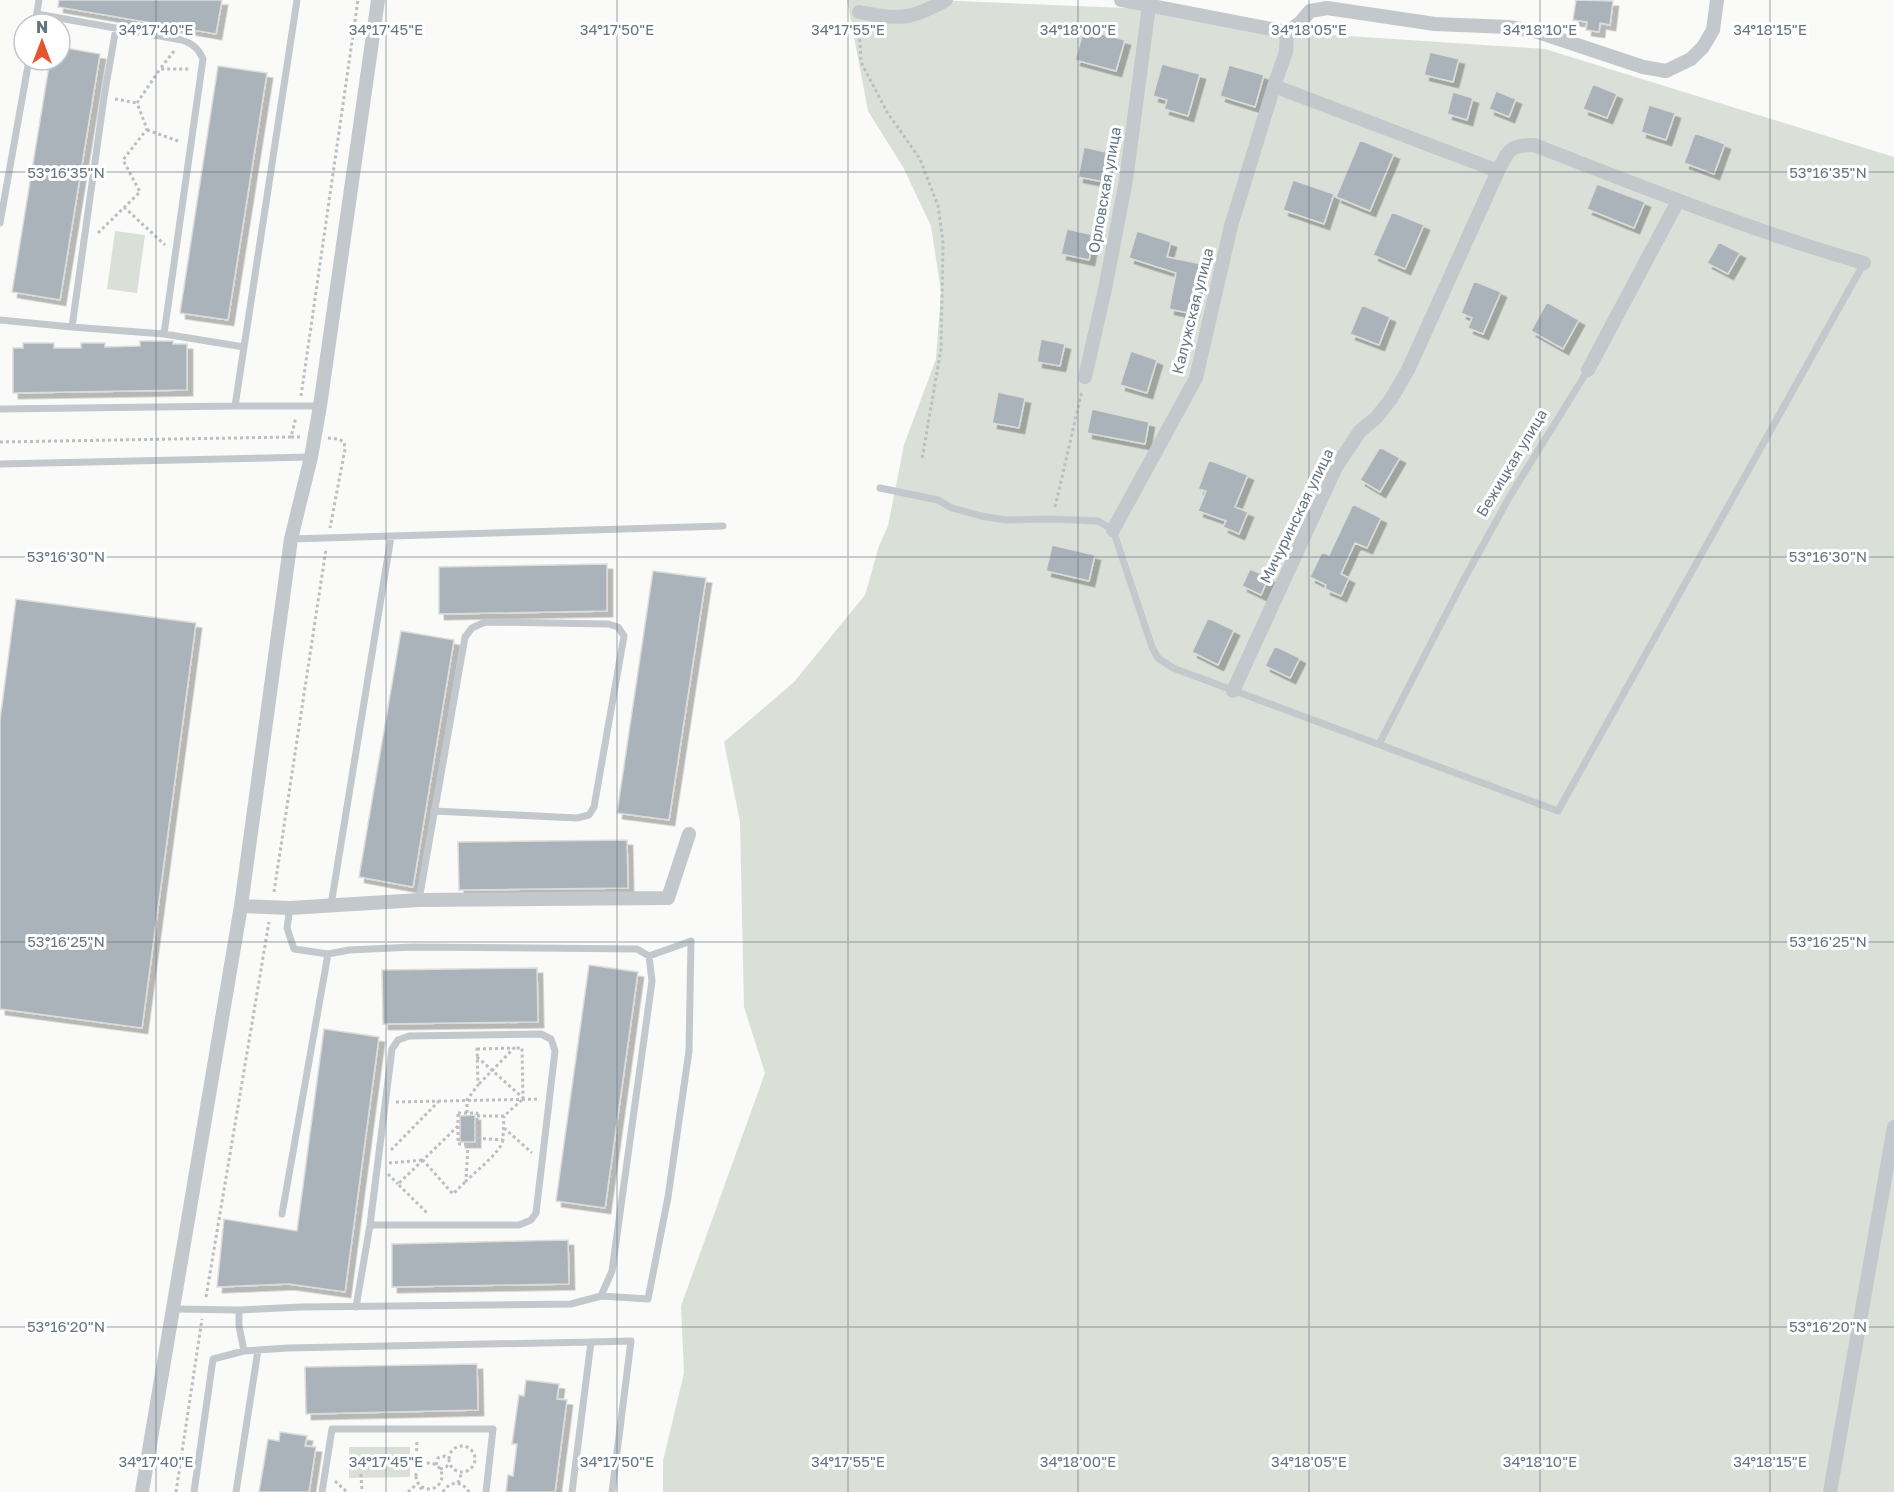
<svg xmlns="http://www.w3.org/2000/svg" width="1894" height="1492" font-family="'Golos Text',sans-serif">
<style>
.green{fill:#dadfd7}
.building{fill:#aab3b9;stroke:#dcdcda;stroke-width:1.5;filter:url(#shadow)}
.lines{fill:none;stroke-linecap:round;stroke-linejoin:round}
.path{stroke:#bbbfc2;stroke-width:3;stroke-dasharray:3 3;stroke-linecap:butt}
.service{stroke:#c3c8cc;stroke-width:7}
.minor{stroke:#c3c8cc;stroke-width:14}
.ticks{fill:none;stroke:#657683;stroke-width:1.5;stroke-opacity:0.45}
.labels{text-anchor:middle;stroke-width:6;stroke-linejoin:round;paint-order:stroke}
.street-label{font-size:15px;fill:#657683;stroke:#fff}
.ticks-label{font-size:15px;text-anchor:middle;fill:#657683;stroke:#fff;stroke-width:6;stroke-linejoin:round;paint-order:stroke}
</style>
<defs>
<filter id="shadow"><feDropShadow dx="5.5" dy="5.5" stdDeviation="0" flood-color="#0004"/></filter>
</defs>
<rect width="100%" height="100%" fill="#fafaf8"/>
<!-- green -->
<path class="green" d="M 847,0 L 934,0 L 1149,9 L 1287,32 L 1545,49 L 1894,157 L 1894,1492 L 663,1492 L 663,1461 L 684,1373 L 681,1306 L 765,1073 L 744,1007 L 740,822 L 724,742 L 794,682 L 865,595 L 879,546 L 888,526 L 904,445 L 936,359 L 941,291 L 931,226 L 903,167 L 868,111 Z
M 115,231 L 145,235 L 137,293 L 107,289 Z
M 349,1447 L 410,1447 L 410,1477 L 349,1478 Z"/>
<!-- building -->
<path class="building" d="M 59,0 L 222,0 L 216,34 L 58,7 Z
M 1576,0 L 1613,1 L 1610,25 L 1600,23 L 1599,32 L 1586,30 L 1587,22 L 1573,20 Z
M 1084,29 L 1125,40 L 1116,71 L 1075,60 Z
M 60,47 L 100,54 L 60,300 L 12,292 L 50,60 L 60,60 Z
M 1430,52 L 1459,59 L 1453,82 L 1424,75 Z
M 1162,64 L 1200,74 L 1188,116 L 1164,109 L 1167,100 L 1153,96 Z
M 1229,65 L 1264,75 L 1255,107 L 1220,96 Z
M 218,66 L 267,73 L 228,320 L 180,313 Z
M 1593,84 L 1617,94 L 1607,118 L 1583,109 Z
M 1496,91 L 1516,99 L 1509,117 L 1489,109 Z
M 1453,92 L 1473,98 L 1467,120 L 1447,114 Z
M 1649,105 L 1675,113 L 1666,140 L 1641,132 Z
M 1695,133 L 1725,144 L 1714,174 L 1684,163 Z
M 1360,140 L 1394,154 L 1370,211 L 1336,197 Z
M 1084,147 L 1110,153 L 1104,182 L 1078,177 Z
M 1293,180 L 1334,194 L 1324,224 L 1283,210 Z
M 1597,184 L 1645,202 L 1634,228 L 1587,209 Z
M 1392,212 L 1424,225 L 1405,269 L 1373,255 Z
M 1067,229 L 1094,235 L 1089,260 L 1061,254 Z
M 1137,231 L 1171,242 L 1167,257 L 1202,264 L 1193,314 L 1169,309 L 1176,273 L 1129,258 Z
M 1719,242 L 1740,253 L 1728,274 L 1707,263 Z
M 1474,281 L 1501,292 L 1483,334 L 1468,328 L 1472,318 L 1461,313 Z
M 1547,302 L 1579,320 L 1563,349 L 1531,331 Z
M 1362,305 L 1390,317 L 1379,345 L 1350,334 Z
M 1041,339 L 1065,344 L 1060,366 L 1037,362 Z
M 140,341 L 173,341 L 173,344 L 187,344 L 187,390 L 13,393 L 13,348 L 23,348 L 23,343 L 54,343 L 54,348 L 81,348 L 81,343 L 105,343 L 105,347 L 140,346 Z
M 1131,351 L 1157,360 L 1147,393 L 1120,385 Z
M 998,392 L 1025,398 L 1019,428 L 992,423 Z
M 1092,409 L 1149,422 L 1145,444 L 1087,433 Z
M 1380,447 L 1400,458 L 1380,492 L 1360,480 Z
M 1209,460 L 1248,475 L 1235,507 L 1248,512 L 1239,534 L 1223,527 L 1226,521 L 1198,511 L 1206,491 L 1198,489 Z
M 1353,504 L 1381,518 L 1367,548 L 1355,543 L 1341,574 L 1349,578 L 1341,596 L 1325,589 L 1326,585 L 1310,577 L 1322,552 L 1329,555 Z
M 1052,545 L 1095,555 L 1089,581 L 1046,571 Z
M 607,564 L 607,611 L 439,614 L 439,567 Z
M 1250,569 L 1269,577 L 1261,595 L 1242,586 Z
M 653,571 L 706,578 L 669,820 L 617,813 Z
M 16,599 L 196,623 L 142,1028 L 0,1009 L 0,720 Z
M 1208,618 L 1234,630 L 1218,665 L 1192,652 Z
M 401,631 L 454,640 L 413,887 L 359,877 Z
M 1275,646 L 1300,658 L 1290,678 L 1265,666 Z
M 627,840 L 628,888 L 459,890 L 458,842 Z
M 589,965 L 638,972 L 605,1208 L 556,1201 Z
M 537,968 L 538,1022 L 383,1024 L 382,970 Z
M 324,1029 L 379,1037 L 345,1292 L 289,1284 L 217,1287 L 224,1219 L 297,1231 Z
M 475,1115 L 475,1142 L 460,1142 L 460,1116 Z
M 568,1240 L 569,1284 L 392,1287 L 392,1244 Z
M 477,1364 L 478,1410 L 306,1414 L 305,1367 Z
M 526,1380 L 559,1384 L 557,1399 L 567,1400 L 555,1492 L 506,1492 L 508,1475 L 513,1476 L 517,1444 L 512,1444 L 519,1395 L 524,1396 Z
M 280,1432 L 307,1436 L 305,1446 L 316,1447 L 309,1492 L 259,1492 L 268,1439 L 279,1441 Z"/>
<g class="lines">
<!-- path -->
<path class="path" d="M 859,27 L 861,62 L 887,112 L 920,159 L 938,206 L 943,242 L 941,349 L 922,459
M 174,51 L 160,69 L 190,69
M 115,99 L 137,103
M 147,130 L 181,142
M 124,207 L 165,245
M 98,233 L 140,192 L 123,160 L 147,129 L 137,103 L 160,69
M 301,396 L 358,0
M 291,437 L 300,437
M 328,438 L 338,439 L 344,442 L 345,449 L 330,528
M 0,442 L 291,437 L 296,417
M 1055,507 L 1082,391
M 274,892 L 326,549
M 477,1049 L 514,1048 L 478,1085
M 477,1057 L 523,1098 L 522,1048 L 514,1048
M 396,1102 L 540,1099
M 458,1113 L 477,1113 L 477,1144 L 458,1144 Z
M 467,1113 L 467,1100 L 478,1085 L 477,1047
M 477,1116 L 504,1116 L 523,1099
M 458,1126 L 423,1160 L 453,1194 L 466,1181
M 504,1128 L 532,1153
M 477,1138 L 503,1140 L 504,1116
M 468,1144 L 466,1181 C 476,1171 500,1153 503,1140
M 391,1150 L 439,1101
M 423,1160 L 398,1184 L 427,1213
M 389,1163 L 423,1160
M 388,1174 L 398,1184
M 206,1297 L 269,922
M449 1459a13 13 0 1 1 26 0a13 13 0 1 1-26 0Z
M416 1476a13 13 0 1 1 26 0a13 13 0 1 1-26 0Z
M 436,1465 L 438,1458 L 445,1456 L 449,1458
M 416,1469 L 417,1440
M 440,1469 L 446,1467 L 450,1463
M 361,1474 L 362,1492
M 335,1481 L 347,1492
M 458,1483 L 462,1472
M 176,1492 L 202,1319
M 408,1492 L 418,1483 L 423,1492
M 443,1492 C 449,1481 462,1480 469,1492"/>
<!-- service -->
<path class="service" d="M 37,14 L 182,40 C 193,44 198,48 203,59 L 164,334 L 244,347
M 35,24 L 39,0
M 0,223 L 29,60
M 0,320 L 72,327 L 104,97 L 116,28
M 72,327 L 164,334
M 235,406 L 320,406
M 0,409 L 235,406 L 297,0
M 0,464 L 311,457
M 880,488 L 938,500 L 952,508 L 981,516 L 1006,520 L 1052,519 L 1098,521 L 1113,530 L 1152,647 L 1158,658 L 1173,668 L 1558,811 L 1864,263
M 291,539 L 723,526
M 1379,744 L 1462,583 L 1510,496 L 1588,370
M 419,900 L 465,637 L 472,628 L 485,622 L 608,624 L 618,627 L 624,636 L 594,807 L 589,815 L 577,818 L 434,811
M 331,905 L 391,537
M 328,954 L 349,950 L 413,947 L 637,949 L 649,956 L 691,941 L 689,1051 L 668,1197 L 648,1299 L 601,1296
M 282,1214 L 328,954 L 294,949 L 287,928 L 290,908
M 356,1307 L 370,1225 L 392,1049 L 398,1040 L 409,1036 L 541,1034 L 551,1039 L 555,1051 L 536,1213 L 531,1220 L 519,1225 L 370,1225
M 175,1309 L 239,1310 L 301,1307 L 571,1304 L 601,1296 L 612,1271 L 652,981 L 649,956
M 239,1310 L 239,1326 L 244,1351
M 591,1342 L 631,1341 L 612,1492
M 194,1492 L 213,1359 L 244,1351 L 288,1348 L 591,1342 L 572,1492
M 236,1492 L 258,1350
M 322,1492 L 332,1429 L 493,1429 L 486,1492"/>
<!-- minor -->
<path class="minor" d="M 1121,0 L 1287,32
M 859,12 C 898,20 911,20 946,0
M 1274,86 L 1498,171 C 1509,150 1509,145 1534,145 C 1643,187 1752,231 1864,263
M 1588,370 L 1678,201
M 1085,377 L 1105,289 L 1126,180 L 1149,6
M 1113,530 L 1196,378 L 1231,226 L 1274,86 L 1286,52 L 1287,32 L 1300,23 L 1310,11 L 1327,8 L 1435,24 L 1509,27 L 1538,32 L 1643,67 L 1666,71 L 1691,59 L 1703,47 L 1713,30 L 1717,0
M 1233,691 L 1336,467 L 1360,431 L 1376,418 L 1391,399 L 1408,370 L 1498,171
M 241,906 L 290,908 L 419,900 L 668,898 L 689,834
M 142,1492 L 241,906 L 291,539 L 311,457 L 320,406 L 378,0
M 1830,1492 L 1894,1127"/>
</g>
<!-- ticks -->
<path class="ticks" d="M 156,0 L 156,1492M 386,0 L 386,1492M 617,0 L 617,1492M 848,0 L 848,1492M 1078,0 L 1078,1492M 1309,0 L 1309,1492M 1540,0 L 1540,1492M 1770,0 L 1770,1492M 0,172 L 1894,172M 0,557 L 1894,557M 0,942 L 1894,942M 0,1327 L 1894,1327"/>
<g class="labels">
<!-- street labels -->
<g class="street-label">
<text transform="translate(1105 190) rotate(-80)" y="5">Орловская улица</text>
<text transform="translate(1193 311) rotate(-76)" y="5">Калужская улица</text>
<text transform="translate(1512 463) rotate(-59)" y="5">Бежицкая улица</text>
<text transform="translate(1297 516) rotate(-64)" y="5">Мичуринская улица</text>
</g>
</g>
<g class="ticks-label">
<text x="156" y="35">34°17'40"E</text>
<text x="386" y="35">34°17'45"E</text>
<text x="617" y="35">34°17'50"E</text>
<text x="848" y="35">34°17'55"E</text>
<text x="1078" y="35">34°18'00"E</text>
<text x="1309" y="35">34°18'05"E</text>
<text x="1540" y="35">34°18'10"E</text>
<text x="1770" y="35">34°18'15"E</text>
<text x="66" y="178">53°16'35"N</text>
<text x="1828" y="178">53°16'35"N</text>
<text x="66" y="562">53°16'30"N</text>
<text x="1828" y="562">53°16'30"N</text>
<text x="66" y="947">53°16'25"N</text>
<text x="1828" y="947">53°16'25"N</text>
<text x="66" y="1332">53°16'20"N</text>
<text x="1828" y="1332">53°16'20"N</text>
<text x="156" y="1467">34°17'40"E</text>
<text x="386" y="1467">34°17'45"E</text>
<text x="617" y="1467">34°17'50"E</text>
<text x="848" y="1467">34°17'55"E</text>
<text x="1078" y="1467">34°18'00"E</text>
<text x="1309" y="1467">34°18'05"E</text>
<text x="1540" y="1467">34°18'10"E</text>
<text x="1770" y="1467">34°18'15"E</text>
</g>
<!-- north arrow -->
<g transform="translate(42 42)"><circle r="28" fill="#ffffff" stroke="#c1c8cd" stroke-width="1.5"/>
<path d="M0-4.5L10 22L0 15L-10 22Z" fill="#e4572e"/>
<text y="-9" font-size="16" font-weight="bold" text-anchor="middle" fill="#657683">N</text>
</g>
</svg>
